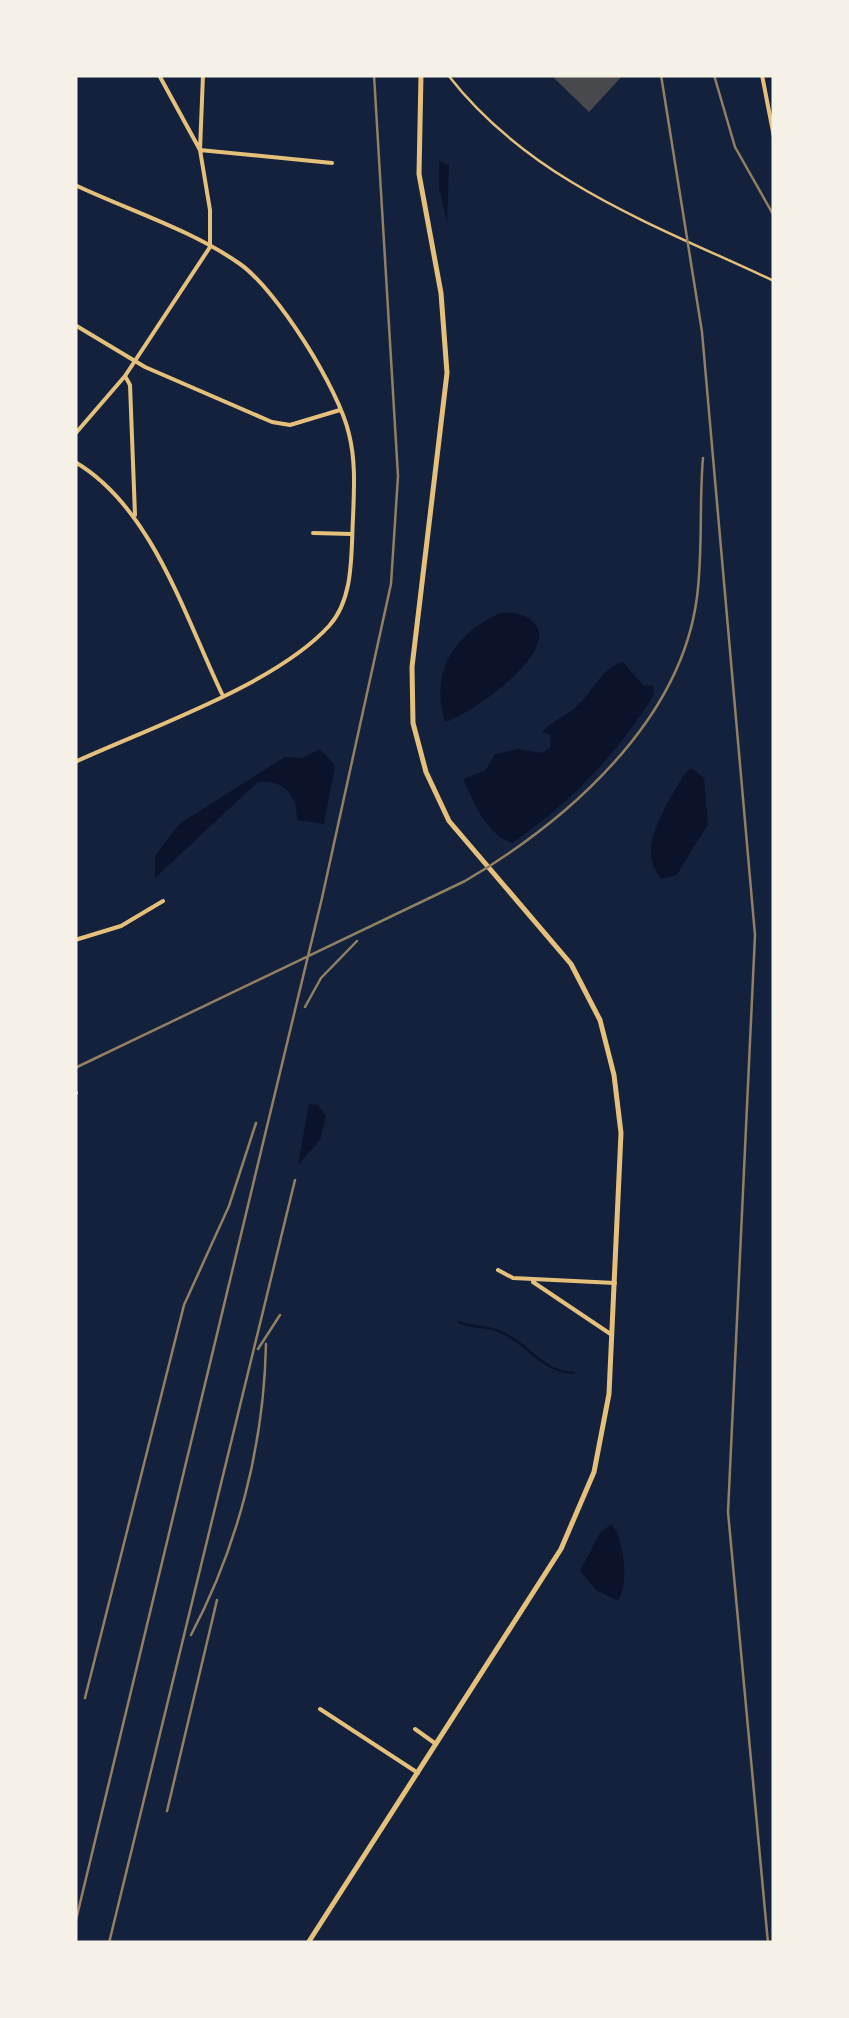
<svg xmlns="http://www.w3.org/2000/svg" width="849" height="2018" font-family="'IBM Plex Sans',sans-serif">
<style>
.water{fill:#0b132b}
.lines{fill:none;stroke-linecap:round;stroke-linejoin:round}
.stream{stroke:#0b132b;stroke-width:2.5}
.building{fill:#48494c}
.service{stroke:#e5c07b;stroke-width:2.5}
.minor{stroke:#e5c07b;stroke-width:4}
.tertiary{stroke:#e5c07b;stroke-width:5}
.rail{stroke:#918062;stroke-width:2.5}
</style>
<rect width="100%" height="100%" fill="#14213d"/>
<!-- water -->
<path class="water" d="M 439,161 L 449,165 L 447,222 L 439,189 Z
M 500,613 C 513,612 527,613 536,625 C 557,654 469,716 445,722 C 429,672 455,633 500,613 Z
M 623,662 L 643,685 L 653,686 L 654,695 C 617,754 570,804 512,843 C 487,835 473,802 463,779 L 486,770 L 495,754 L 519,749 L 542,753 L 550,748 L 551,735 L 542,732 C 551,721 565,716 576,707 C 593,692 601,668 623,662 Z
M 320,749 L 335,765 L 324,824 L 297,820 C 297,795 284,779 258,782 L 155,878 L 155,856 L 179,824 L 285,757 L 302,758 Z
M 691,768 L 704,778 L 708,824 L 677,875 L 662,879 C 633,850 669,803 684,774 Z
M 309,1104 L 318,1105 L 326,1116 L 320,1140 L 298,1165 Z
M 611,1524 C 625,1539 629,1584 618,1601 L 596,1590 L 580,1571 L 600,1533 Z"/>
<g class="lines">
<!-- stream -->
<path class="stream" d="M 459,1322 C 472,1328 486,1326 499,1331 C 529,1343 539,1371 574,1373"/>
</g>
<!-- building -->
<path class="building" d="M 551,75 L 623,75 L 589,112 Z"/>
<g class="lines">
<!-- service -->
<path class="service" d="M 448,75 C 531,182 655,225 774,281"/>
<!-- minor -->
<path class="minor" d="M 762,75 L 774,137
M 200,150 L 332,163
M 200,150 L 203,75
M 75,185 C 128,210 192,230 240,264 C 277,290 339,389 349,434 C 356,462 354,490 353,518 C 351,554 354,599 329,626 C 275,685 149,728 75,762
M 75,325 L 145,367 L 272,422 L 290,425 L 340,410
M 125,376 L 130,385 L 135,515
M 75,434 L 125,376 L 210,247 L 210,210 L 200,150 L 159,75
M 75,462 C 152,507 185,617 222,694
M 313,533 L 352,534
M 75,940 L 121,926 L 163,901
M 75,1092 L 76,1093
M 498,1270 L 513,1278 L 615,1283
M 533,1282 L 612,1335
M 320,1709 L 418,1773
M 415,1729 L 436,1744"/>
<!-- tertiary -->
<path class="tertiary" d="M 308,1943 L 561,1549 L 594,1472 L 609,1394 L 621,1133 L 614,1075 L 600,1020 L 571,964 L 449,821 L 426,772 L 413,723 L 412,667 L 447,373 L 441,293 L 419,174 L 421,75"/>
<!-- rail -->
<path class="rail" d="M 661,75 L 702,332 L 755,935 L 728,1512 L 768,1943
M 714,75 L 735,147 L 774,216
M 305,1007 L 321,978 L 357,941
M 75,1068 L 465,881 C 567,821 681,722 697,597 C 703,551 699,504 703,458
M 258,1349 L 280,1315
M 191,1635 C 238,1546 264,1445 266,1344
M 85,1698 L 184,1305 L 229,1206 L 256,1123
M 167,1811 L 217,1600
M 75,1924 L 322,898 L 391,584 L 398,476 L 374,75
M 109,1943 L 295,1180"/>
</g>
<!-- border -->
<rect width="849" height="2018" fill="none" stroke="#f6f1e7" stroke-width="155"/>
</svg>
